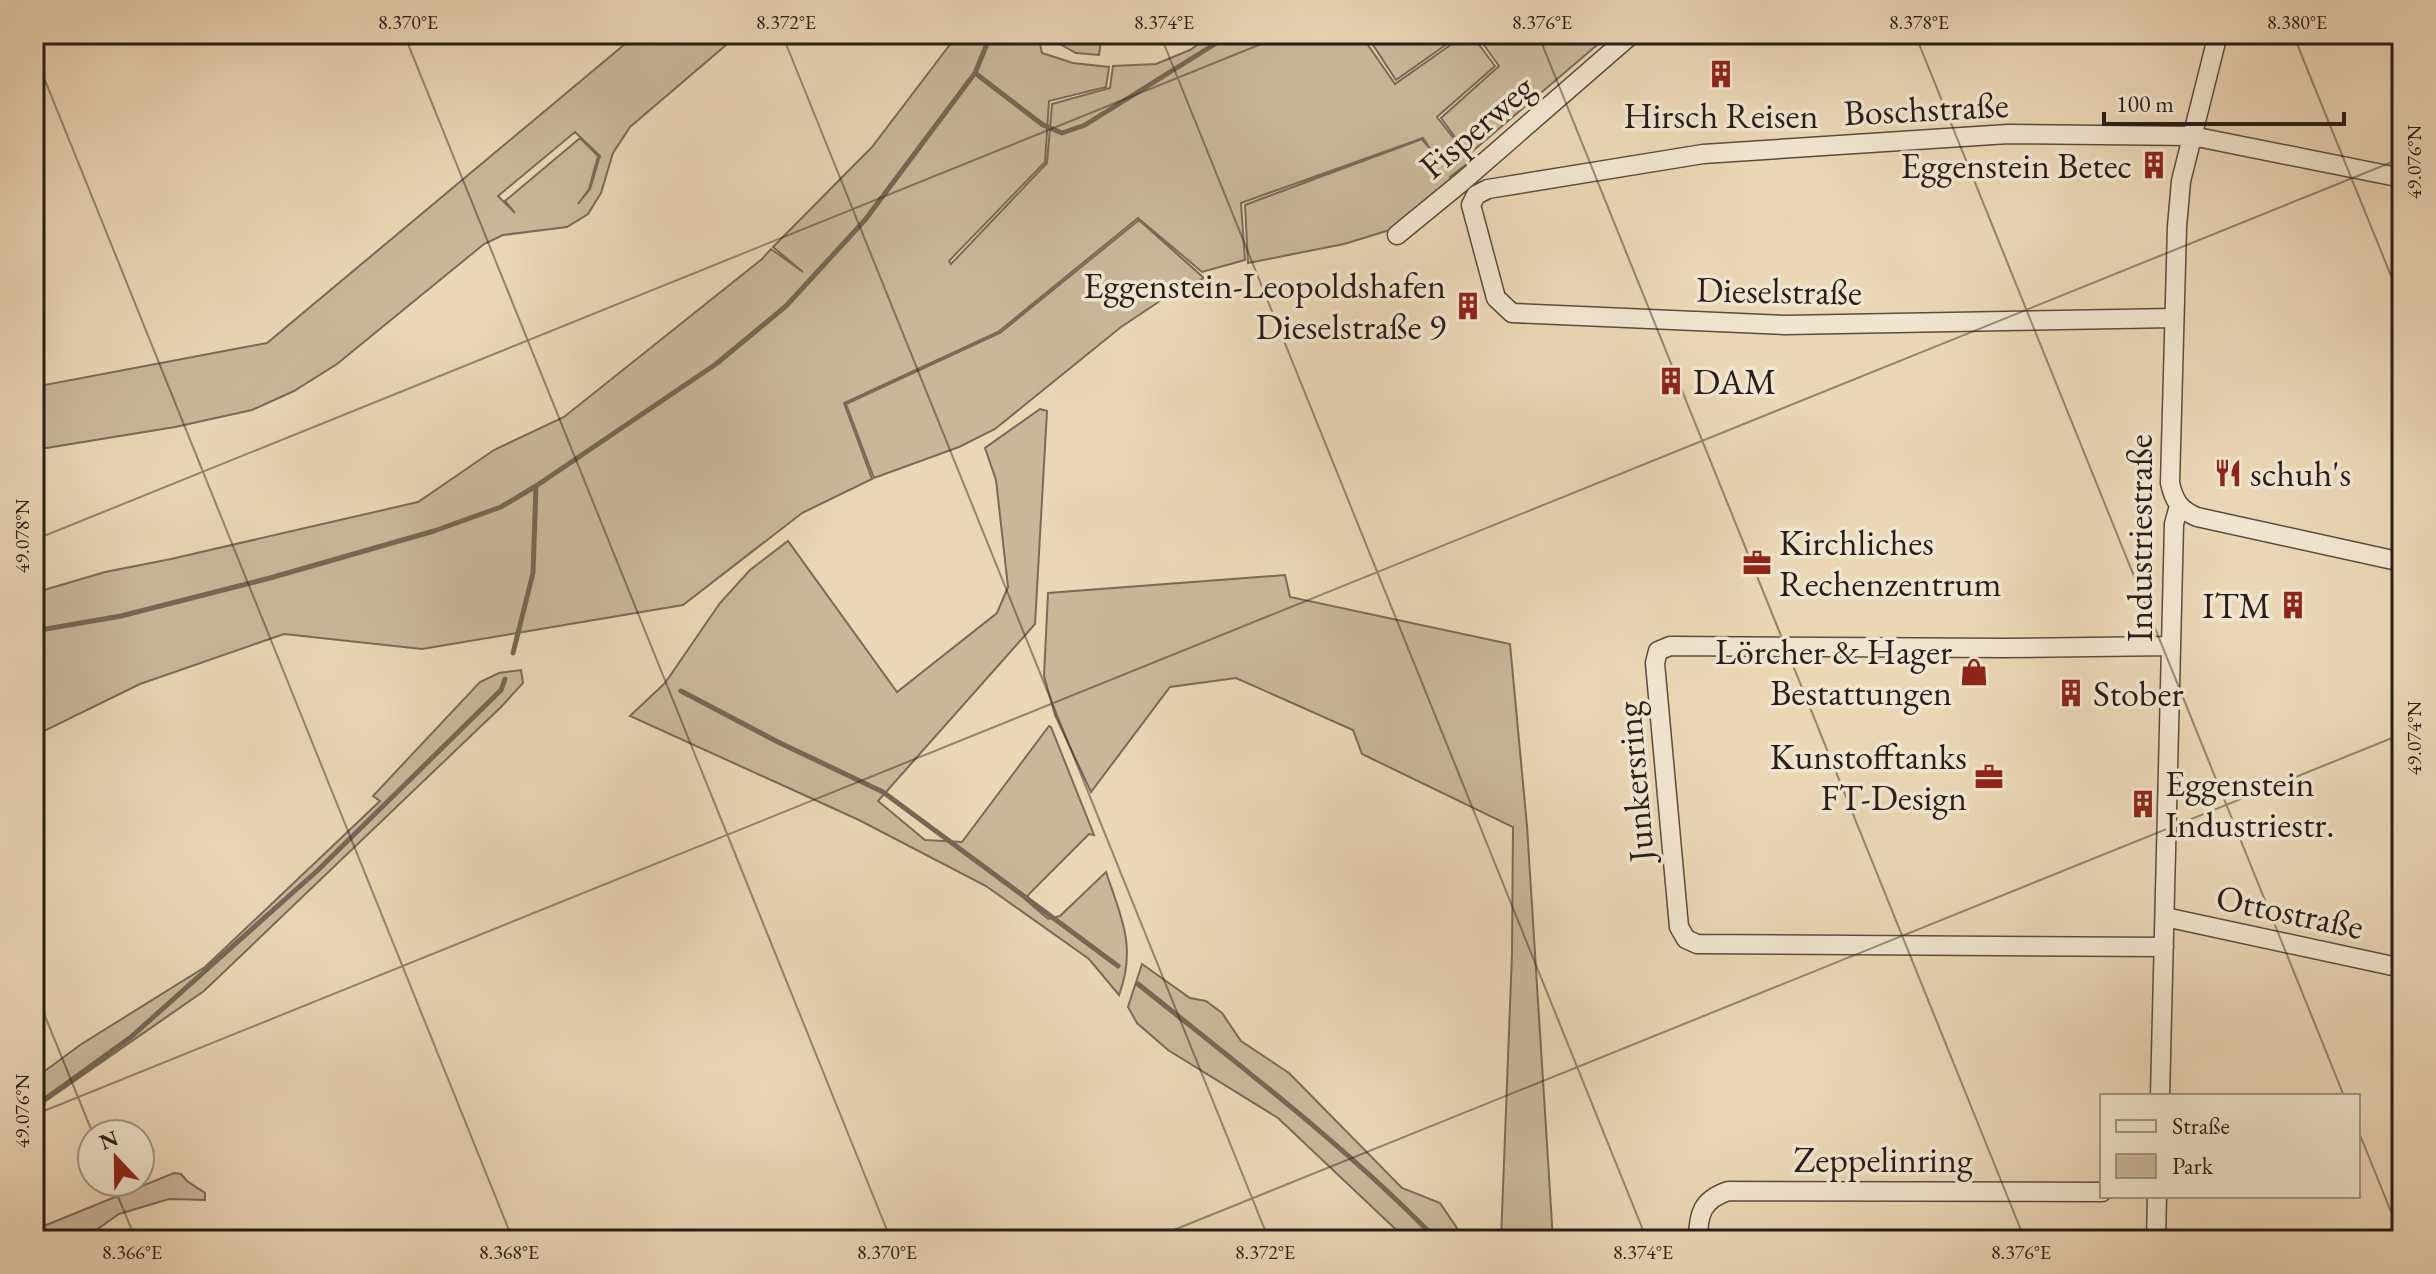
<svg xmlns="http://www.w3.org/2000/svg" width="2436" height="1274" font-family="'EB Garamond',serif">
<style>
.green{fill:#cab79b;stroke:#7a6a5a;stroke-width:2;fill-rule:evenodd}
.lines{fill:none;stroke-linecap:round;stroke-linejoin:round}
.stream{stroke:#766756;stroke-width:5}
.minor-casing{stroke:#5a4c40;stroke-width:21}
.minor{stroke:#f2e5d0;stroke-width:18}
.ticks{fill:none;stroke:#291d18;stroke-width:2;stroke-opacity:0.45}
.labels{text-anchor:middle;stroke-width:7;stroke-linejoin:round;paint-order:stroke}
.street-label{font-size:36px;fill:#291d18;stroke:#f2e5d0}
.poi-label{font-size:36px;fill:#291d18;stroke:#f2e5d0;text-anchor:end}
.neatline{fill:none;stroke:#291d18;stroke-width:3}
.ticks-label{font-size:20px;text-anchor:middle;fill:#291d18}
</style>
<rect width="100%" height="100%" fill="#ebd7b6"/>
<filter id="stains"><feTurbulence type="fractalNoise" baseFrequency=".0025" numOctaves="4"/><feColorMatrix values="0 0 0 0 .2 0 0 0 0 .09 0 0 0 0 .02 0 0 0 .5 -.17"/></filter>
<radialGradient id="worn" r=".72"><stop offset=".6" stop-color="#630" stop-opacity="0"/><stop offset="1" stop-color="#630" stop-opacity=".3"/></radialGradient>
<!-- green -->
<path class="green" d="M 637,34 L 739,34 L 630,127 L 613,153 L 601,193 L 588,214 L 567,227 L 503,235 L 484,244 L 337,364 L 294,391 L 252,410 L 175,427 L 34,450 L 34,387 L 267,343 ZM 575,132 L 600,156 L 590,189 L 578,204 L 589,189 L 598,156 L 580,138 L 505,201 L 515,213 L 498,196 Z
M 958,34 L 1038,34 L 1042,53 L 1073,63 L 1109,67 L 1106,87 L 1049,101 L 1045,162 L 949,261 L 951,264 L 1047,163 L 1052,104 L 1110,88 L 1113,66 L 1156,64 L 1190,50 L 1213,34 L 1382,34 L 1368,45 L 1395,84 L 1466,34 L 1471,34 L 1495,66 L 1437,117 L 1471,161 L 1450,177 L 1451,181 L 1393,229 L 1344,244 L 1248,263 L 1245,205 L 1422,139 L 1431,150 L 1423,138 L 1241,203 L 1245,260 L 1202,272 L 1138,218 L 998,332 L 844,403 L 872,479 L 802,513 L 683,605 L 422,649 L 284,634 L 140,684 L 34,736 L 34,593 L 105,572 L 171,559 L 418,502 L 494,450 L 564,417 L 762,259 L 771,249 L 803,272 L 773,247 L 872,147 Z
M 1042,34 L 1102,34 L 1099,55 L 1076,53 Z
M 1386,34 L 1461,34 L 1396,80 L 1373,45 Z
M 1476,34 L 1610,34 L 1468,155 L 1441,118 L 1499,66 Z
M 1139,220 L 1204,278 L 1169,295 L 1121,327 L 995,429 L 959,447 L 874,478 L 846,404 L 1000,333 Z
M 1040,409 L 1047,411 L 1035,624 L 878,801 L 925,840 L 962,842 L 1049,726 L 1051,727 L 1094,835 L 1089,834 L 1029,894 L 1026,900 L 1048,919 L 1060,916 L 1106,872 C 1121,917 1137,947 1119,995 L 1089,959 L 986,886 L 859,820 L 630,716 L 665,683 L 720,603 L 750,570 L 788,541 L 897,692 L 997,613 L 1008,587 L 996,480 L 985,448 Z
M 1285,575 L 1290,597 L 1510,644 L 1527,826 L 1553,1240 L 1501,1240 L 1512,954 L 1513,827 L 1362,754 L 1353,730 L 1236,678 L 1170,687 L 1091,792 L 1055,715 L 1044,676 L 1048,593 Z
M 521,670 L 523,683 L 501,707 L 204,991 L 34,1109 L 34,1079 L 80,1045 L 205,967 L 380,801 L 373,796 L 480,682 L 499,673 Z
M 1142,964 L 1190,998 L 1206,1001 L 1222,1013 L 1241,1041 L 1289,1073 L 1402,1188 L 1440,1203 L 1465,1240 L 1407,1240 L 1278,1118 L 1168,1050 L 1137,1023 L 1128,1007 Z
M 174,1173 L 181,1174 L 187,1181 L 205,1193 L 205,1200 L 169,1199 L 119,1214 L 82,1240 L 34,1240 L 34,1230 Z"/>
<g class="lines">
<!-- stream -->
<path class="stream" d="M 975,73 L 1043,125 L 1062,133 L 1085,125 L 1231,34
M 34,635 L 46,629 L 121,616 L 270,578 L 434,531 L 501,507 L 536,486 L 716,364 L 786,306 L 865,220 L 975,73 L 991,34
M 513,653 L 533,573 L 536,486
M 681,691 L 778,742 L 883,792 L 1118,966
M 1138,984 C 1240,1066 1346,1146 1437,1240
M 34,1107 L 131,1037 L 317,871 L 501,690 L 505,679"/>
<defs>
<path id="minor" d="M 2218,34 L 2181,181 L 2177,227 L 2170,483 C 2174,501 2180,510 2197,517 L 2402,562
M 1397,235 L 1463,181 L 1632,34
M 2174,318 L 1785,325 L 1512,313 L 1496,298 L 1471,205 L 1476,195 L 1488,189 L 1703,154 L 2008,134 L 2192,136 L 2402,178
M 2165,917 L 2402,968
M 2164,947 L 1697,944 L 1686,939 L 1679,927 L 1655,663 L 1658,651 L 1670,646 L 2005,648 L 2170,646
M 2160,1096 L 2174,524 L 2179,506
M 1698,1240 C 1698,1214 1702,1200 1728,1191 L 2102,1192
M 2156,1240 L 2157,1196"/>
</defs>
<!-- minor casing -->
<use href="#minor" class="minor-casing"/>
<!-- minor -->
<use href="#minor" class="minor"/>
</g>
<!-- ticks -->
<path class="ticks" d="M 404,34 L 891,1240M 782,34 L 1269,1240M 1160,34 L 1647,1240M 1538,34 L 2025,1240M 1915,34 L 2344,1096M 2293,34 L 2402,303M 34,53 L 513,1240M 34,540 L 1286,34M 34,989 L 93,1134M 34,1115 L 2402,158M 2358,1130 L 2402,1239M 112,1182 L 136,1240M 1149,1240 L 2402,734"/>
<!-- icons -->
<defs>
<symbol id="building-bare" viewBox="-9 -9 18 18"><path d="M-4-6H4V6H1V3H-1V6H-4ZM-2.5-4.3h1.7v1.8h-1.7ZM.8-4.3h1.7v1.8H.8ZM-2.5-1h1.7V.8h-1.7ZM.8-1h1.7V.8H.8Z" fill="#8f2418" stroke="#f2e5d0" stroke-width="2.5" paint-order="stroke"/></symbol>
<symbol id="restaurant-bare" viewBox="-9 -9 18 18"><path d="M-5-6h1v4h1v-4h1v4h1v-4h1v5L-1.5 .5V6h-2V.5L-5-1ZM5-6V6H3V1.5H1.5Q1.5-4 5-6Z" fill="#8f2418" stroke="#f2e5d0" stroke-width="2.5" paint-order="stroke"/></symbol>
<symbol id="office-bare" viewBox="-9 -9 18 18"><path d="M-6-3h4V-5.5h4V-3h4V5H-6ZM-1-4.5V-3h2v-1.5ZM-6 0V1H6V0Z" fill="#8f2418" stroke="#f2e5d0" stroke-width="2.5" paint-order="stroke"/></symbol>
<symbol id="shop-bare" viewBox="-9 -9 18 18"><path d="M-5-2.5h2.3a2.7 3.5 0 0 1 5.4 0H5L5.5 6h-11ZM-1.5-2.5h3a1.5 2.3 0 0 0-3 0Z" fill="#8f2418" stroke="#f2e5d0" stroke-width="2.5" paint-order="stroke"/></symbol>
</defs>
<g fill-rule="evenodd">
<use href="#building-bare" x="1701" y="54" width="40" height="40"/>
<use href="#building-bare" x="2134" y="145" width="40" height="40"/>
<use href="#building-bare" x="1448" y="286" width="40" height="40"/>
<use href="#building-bare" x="1651" y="361" width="40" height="40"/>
<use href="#restaurant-bare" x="2208" y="453" width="40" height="40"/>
<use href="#office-bare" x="1737" y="543" width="40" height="40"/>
<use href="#building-bare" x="2273" y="585" width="40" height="40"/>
<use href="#shop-bare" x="1954" y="652" width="40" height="40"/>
<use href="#building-bare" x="2051" y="673" width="40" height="40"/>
<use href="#office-bare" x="1969" y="757" width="40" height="40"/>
<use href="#building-bare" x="2123" y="784" width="40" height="40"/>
</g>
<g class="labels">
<!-- street labels -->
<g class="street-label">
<text transform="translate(1926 108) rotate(-3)" y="13">Boschstraße</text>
<text transform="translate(1476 126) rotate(-41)" y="13">Fisperweg</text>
<text transform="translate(1779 290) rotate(1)" y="13">Dieselstraße</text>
<text transform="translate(2139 538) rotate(-90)" y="13">Industriestraße</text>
<text transform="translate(1634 782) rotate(-95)" y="13">Junkersring</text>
<text transform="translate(2290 911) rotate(12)" y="13">Ottostraße</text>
<text x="1883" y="1172">Zeppelinring</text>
</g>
<!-- poi labels -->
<g class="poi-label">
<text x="1721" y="128" text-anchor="middle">Hirsch Reisen</text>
<text x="2132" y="178">Eggenstein Betec</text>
<text x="1446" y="298">Eggenstein-Leopoldshafen<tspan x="1446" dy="41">Dieselstraße 9</tspan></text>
<text x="1693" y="394" text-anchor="start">DAM</text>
<text x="2250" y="486" text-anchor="start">schuh's</text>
<text x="1779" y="555" text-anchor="start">Kirchliches<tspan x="1779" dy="41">Rechenzentrum</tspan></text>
<text x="2271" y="618">ITM</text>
<text x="1952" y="664">Lörcher &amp; Hager<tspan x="1952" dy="41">Bestattungen</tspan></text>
<text x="2093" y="706" text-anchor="start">Stober</text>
<text x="1967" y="769">Kunstofftanks<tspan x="1967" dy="41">FT-Design</tspan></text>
<text x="2165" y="796" text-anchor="start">Eggenstein<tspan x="2165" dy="41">Industriestr.</tspan></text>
</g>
</g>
<!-- margin -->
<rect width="2436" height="1274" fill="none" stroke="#ebd7b6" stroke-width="88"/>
<!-- legend -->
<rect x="2100" y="1094" width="260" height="104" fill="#f2e5d0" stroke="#a29586" stroke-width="2"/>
<rect x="2116" y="1120" width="40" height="12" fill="#f2e5d0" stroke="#a29586" stroke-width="2"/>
<text x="2172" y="1134" font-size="24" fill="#291d18">Straße</text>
<rect x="2116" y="1154" width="40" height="24" fill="#cab79b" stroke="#a29586" stroke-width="2"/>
<text x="2172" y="1174" font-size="24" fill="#291d18">Park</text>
<!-- north arrow -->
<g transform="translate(116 1158) rotate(338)"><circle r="38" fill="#f2e5d0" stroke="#a29586" stroke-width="2"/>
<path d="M0-6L14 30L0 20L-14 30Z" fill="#8f2418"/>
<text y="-12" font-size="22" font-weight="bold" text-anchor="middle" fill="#291d18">N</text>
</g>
<!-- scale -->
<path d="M2104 112v12h240v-12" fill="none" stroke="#291d18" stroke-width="4"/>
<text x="2116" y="112" font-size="24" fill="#291d18" stroke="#f2e5d0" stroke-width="6" paint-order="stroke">100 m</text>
<rect x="44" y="44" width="2348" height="1186" class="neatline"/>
<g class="ticks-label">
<text x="408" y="29">8.370°E</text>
<text x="786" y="29">8.372°E</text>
<text x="1164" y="29">8.374°E</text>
<text x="1542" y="29">8.376°E</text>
<text x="1919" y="29">8.378°E</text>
<text x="2297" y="29">8.380°E</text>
<text transform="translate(2414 162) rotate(-90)" y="7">49.076°N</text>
<text transform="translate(22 536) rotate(-90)" y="7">49.078°N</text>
<text transform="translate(2414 738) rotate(-90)" y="7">49.074°N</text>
<text transform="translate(22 1111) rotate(-90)" y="7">49.076°N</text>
<text x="132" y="1259">8.366°E</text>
<text x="509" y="1259">8.368°E</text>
<text x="887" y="1259">8.370°E</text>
<text x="1265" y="1259">8.372°E</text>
<text x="1643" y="1259">8.374°E</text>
<text x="2021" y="1259">8.376°E</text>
</g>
<rect width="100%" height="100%" filter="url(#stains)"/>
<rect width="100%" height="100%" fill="url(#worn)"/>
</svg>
